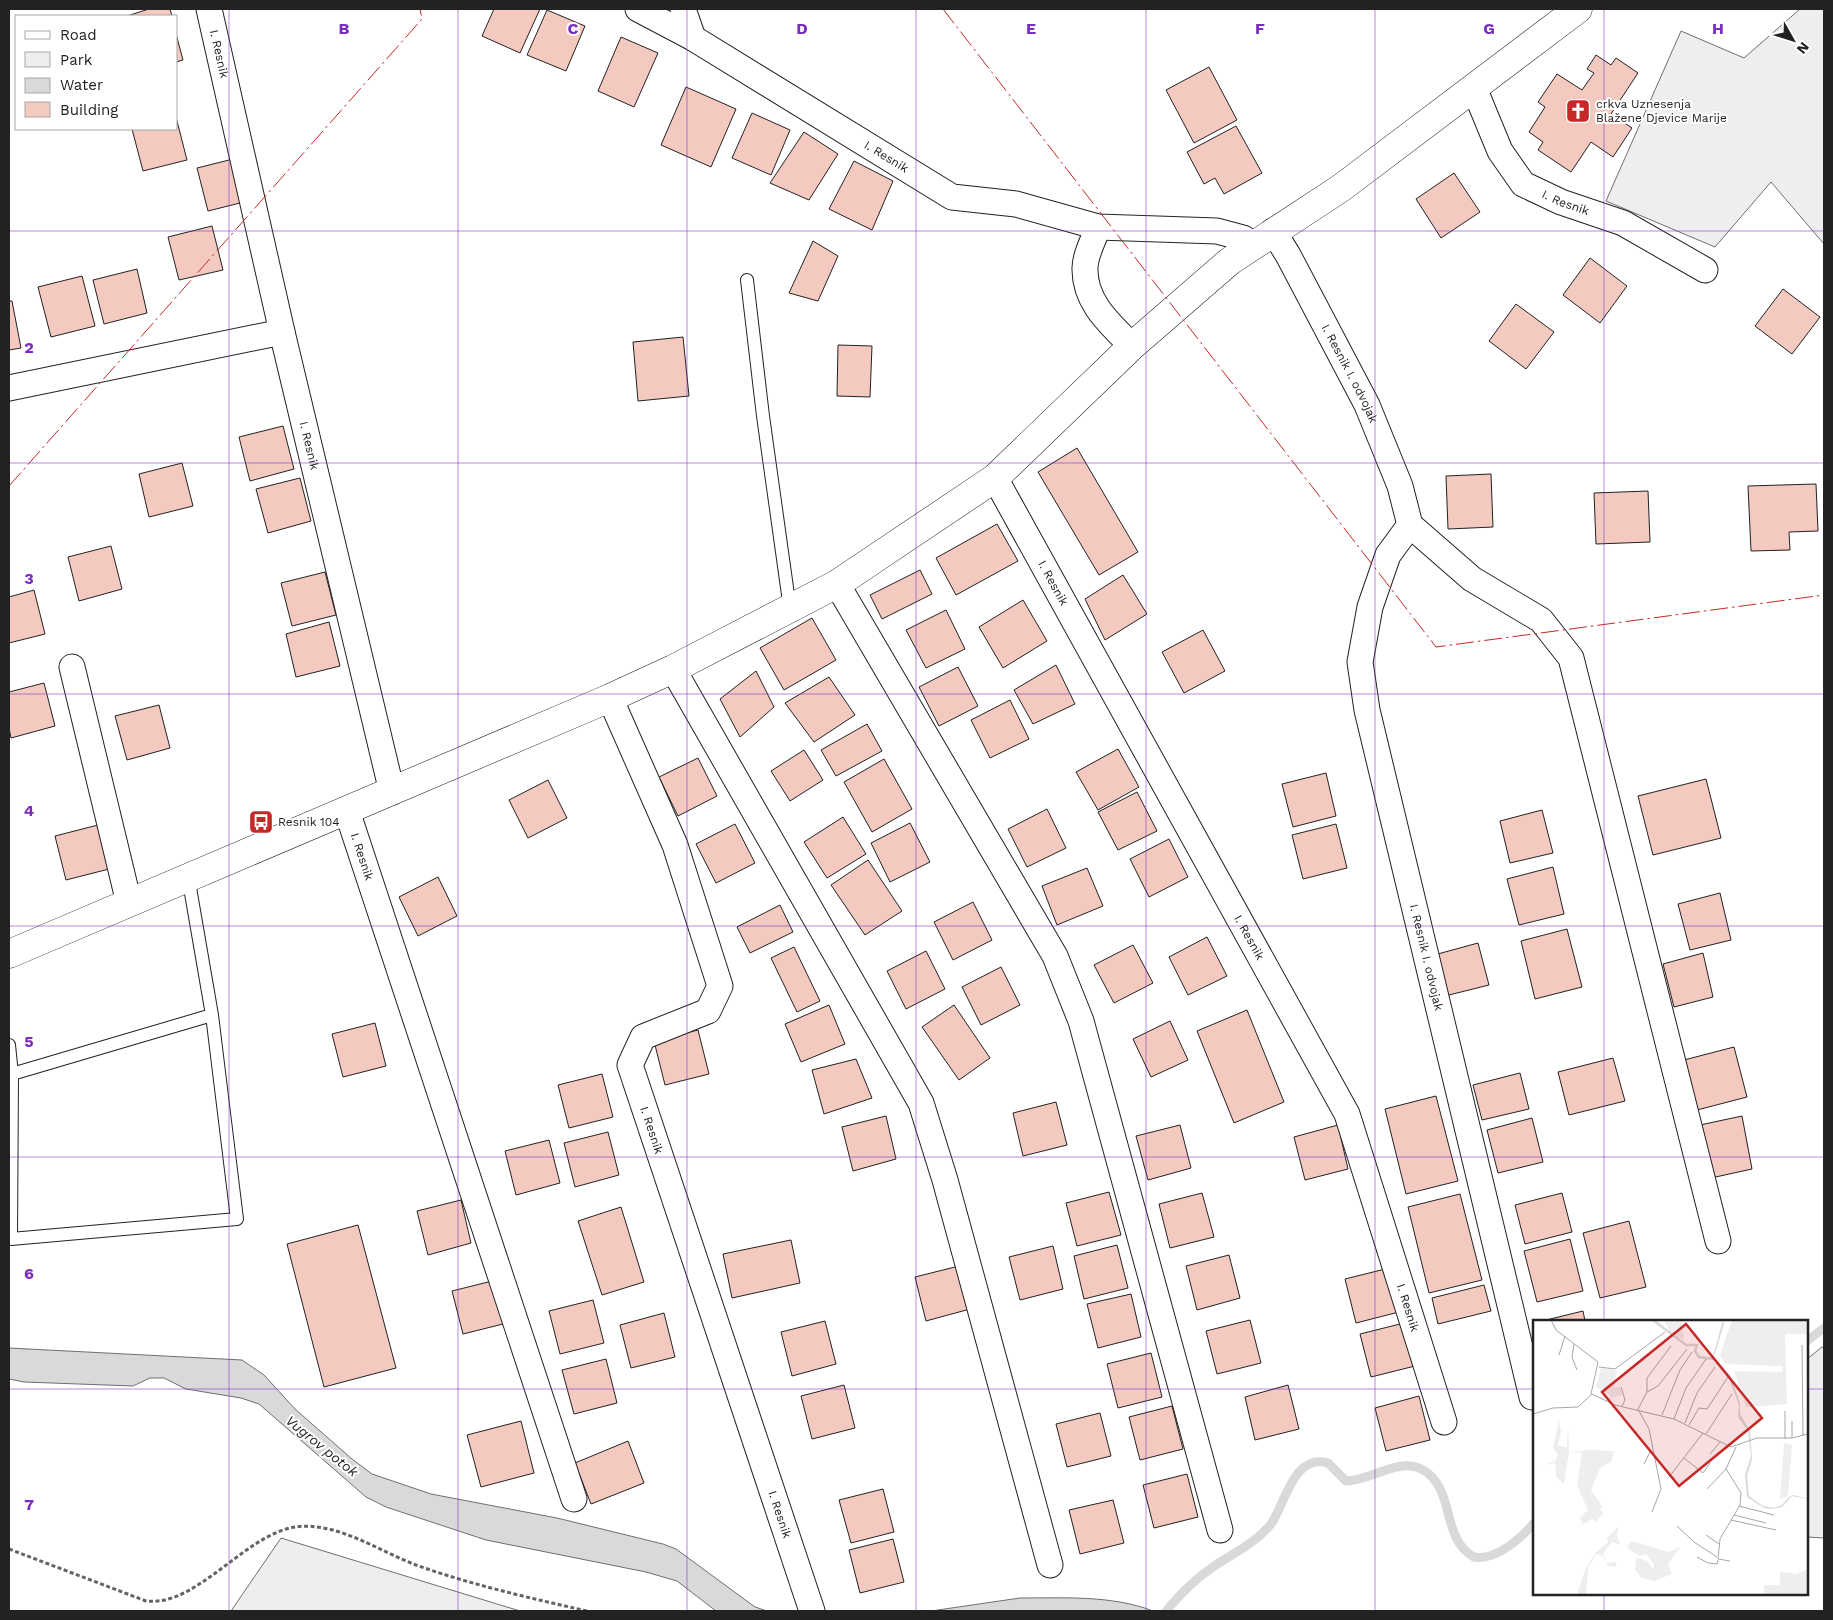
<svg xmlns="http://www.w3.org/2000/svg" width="1833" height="1620" font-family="'Work Sans',sans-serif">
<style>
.green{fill:#eee;stroke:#6f6f6f}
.water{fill:#d9d9d9;stroke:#6f6f6f}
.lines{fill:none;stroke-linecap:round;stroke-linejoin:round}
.stream{stroke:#d9d9d9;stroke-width:9}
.building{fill:#f3c9c0;stroke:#222}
.lane-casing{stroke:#222;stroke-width:14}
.street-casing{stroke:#222;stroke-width:27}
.secondary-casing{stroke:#222;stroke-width:29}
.path{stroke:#646464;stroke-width:3;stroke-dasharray:4 2.5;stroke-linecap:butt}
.lane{stroke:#fff;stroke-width:12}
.street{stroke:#fff;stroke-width:25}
.secondary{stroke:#fff;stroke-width:28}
.power{stroke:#c62828;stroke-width:1;stroke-dasharray:18 4 2.5 4;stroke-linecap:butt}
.grid{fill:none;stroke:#7b2cbf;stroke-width:1;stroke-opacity:0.55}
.labels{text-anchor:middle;stroke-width:4;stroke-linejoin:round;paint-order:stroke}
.street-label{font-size:12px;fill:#222;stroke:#fff}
.poi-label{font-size:12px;fill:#222;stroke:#fff;text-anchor:start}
.water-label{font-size:14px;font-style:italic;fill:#222;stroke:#fff}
.inset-river{fill:none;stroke:#d9d9d9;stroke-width:2.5}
.inset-road{fill:none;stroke:#a7a7a7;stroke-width:1}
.view{fill:#c62828;fill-opacity:0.15;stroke:#c62828;stroke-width:2.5}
.inset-edge{fill:none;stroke:#222;stroke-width:2.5}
.grid-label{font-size:16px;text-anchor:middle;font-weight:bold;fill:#7b2cbf;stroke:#fff;stroke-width:4;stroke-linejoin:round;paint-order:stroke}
</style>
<rect width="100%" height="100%" fill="#fff"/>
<!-- green -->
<path class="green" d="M 1800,9 L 1824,9 L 1824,244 L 1771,182 L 1715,247 L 1606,201 L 1681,31 L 1744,58 Z
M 1822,1347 L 1824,1348 L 1824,1538 L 1807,1537 L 1807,1359 Z
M 281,1538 L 520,1611 L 231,1611 Z"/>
<!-- water -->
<path class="water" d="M 9,1348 L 242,1360 L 264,1375 L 295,1409 L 352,1459 L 372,1474 L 431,1494 L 557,1518 L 663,1544 L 676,1549 L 755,1607 L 767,1611 L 716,1611 L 677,1581 L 646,1572 L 486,1540 L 386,1507 L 366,1497 L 259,1404 L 241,1398 L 186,1389 L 164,1378 L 150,1378 L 133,1386 L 24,1382 L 9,1379 Z
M 1020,1598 C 1063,1598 1112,1595 1153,1611 L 931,1611 Z"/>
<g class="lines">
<!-- stream -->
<path class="stream" d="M 1807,1341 L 1824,1328
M 1166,1611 C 1180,1594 1195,1579 1213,1567 C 1233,1553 1255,1544 1271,1524 C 1285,1505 1293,1453 1328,1463 L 1346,1481 C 1374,1481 1405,1451 1430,1475 C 1454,1497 1443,1540 1474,1557 C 1496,1561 1521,1538 1534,1523"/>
</g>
<!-- building -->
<path class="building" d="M 149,9 L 170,9 L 172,16 L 127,16 Z
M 494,9 L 540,9 L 520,53 L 482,36 Z
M 547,10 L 585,26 L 566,71 L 527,55 Z
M 176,34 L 183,60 L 176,62 Z
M 621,37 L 658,53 L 634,107 L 598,91 Z
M 1596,55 L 1611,65 L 1616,58 L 1638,73 L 1611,114 L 1632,128 L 1613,157 L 1591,142 L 1571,172 L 1538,150 L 1543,142 L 1529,132 L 1545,107 L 1538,102 L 1557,74 L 1582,90 L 1594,73 L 1587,69 Z
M 1209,67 L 1237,120 L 1194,143 L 1166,90 Z
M 686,87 L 736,109 L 711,167 L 661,145 Z
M 752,113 L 790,130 L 771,175 L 732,158 Z
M 176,117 L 187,160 L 143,171 L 132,129 L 176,129 Z
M 1236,126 L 1262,173 L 1224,194 L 1215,178 L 1204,184 L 1187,152 Z
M 804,132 L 838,154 L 809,200 L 770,183 Z
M 241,157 L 252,200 L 208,211 L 197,168 Z
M 854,161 L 893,181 L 872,230 L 829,209 Z
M 1454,173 L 1480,212 L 1441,238 L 1416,199 Z
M 212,226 L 223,270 L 179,280 L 168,237 Z
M 813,241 L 838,256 L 818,301 L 789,293 Z
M 1590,258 L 1627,286 L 1600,323 L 1563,295 Z
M 137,269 L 147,313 L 104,324 L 93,280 Z
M 82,276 L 95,326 L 51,337 L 38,287 Z
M 1783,289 L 1820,317 L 1792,354 L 1755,326 Z
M 9,301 L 12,301 L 21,348 L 9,350 Z
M 1516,304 L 1554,332 L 1526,369 L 1489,341 Z
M 683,337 L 689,396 L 638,401 L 633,342 Z
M 838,345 L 872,346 L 870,397 L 837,396 Z
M 283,426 L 294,469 L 250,481 L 239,437 Z
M 1077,448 L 1138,552 L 1099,575 L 1038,472 Z
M 182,463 L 193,506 L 149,517 L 139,474 Z
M 1491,474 L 1493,527 L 1448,529 L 1446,476 Z
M 300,478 L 311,521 L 268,533 L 256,489 Z
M 1816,484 L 1818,531 L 1789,532 L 1790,550 L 1751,551 L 1748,486 Z
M 1648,491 L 1650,542 L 1596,544 L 1594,493 Z
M 997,524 L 1018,561 L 956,595 L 936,558 Z
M 111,546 L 122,589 L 79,601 L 68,557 Z
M 920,570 L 932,594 L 882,619 L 870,595 Z
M 325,572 L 336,615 L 292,626 L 281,583 Z
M 1123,575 L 1147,614 L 1105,640 L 1085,599 Z
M 34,590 L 45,634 L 9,643 L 9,597 Z
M 1023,600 L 1047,641 L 1003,668 L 979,627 Z
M 946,610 L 965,649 L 926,668 L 906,630 Z
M 812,618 L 836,660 L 784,690 L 760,648 Z
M 329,622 L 340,666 L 296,677 L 286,634 Z
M 1203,630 L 1225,671 L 1184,693 L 1162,652 Z
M 1056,665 L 1075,704 L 1033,724 L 1014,690 Z
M 958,667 L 978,706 L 939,726 L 919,687 Z
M 756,671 L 774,707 L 740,737 L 720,699 Z
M 829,677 L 855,715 L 814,742 L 785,703 Z
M 44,683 L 55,726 L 11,738 L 9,728 L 9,692 Z
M 1010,700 L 1029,739 L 990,758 L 971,720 Z
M 159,705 L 170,748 L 127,760 L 115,716 Z
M 867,724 L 882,751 L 836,776 L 821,750 Z
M 1118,749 L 1139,787 L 1098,810 L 1076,772 Z
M 804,750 L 823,780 L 790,801 L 771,771 Z
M 698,758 L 717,796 L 678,816 L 659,777 Z
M 884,759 L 912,809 L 872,832 L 844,782 Z
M 1326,773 L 1336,816 L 1293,827 L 1282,784 Z
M 1706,779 L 1721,838 L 1653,855 L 1638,796 Z
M 548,780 L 567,818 L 528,838 L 509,800 Z
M 1137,792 L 1157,831 L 1118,850 L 1098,812 Z
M 1047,809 L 1066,848 L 1027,867 L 1008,829 Z
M 1542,810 L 1553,853 L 1510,863 L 1500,821 Z
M 843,817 L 866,854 L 827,878 L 804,842 Z
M 910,823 L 930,862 L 890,882 L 871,843 Z
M 735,824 L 755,863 L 716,883 L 696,844 Z
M 1336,824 L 1347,868 L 1303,879 L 1292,835 Z
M 98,825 L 109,869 L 66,880 L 55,836 Z
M 1169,839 L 1188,877 L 1149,897 L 1130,859 Z
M 868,860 L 902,911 L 865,935 L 831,885 Z
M 1553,867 L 1564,914 L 1519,925 L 1507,879 Z
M 1087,868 L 1103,906 L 1057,925 L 1042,886 Z
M 438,877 L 457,916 L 418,936 L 399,897 Z
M 1720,893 L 1731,940 L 1690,950 L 1678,904 Z
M 973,902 L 992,940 L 953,960 L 934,922 Z
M 780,905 L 793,932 L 750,953 L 737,927 Z
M 1567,929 L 1582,987 L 1535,999 L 1521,941 Z
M 1207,937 L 1227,976 L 1188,995 L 1169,957 Z
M 1478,943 L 1489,985 L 1445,996 L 1434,955 Z
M 1133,945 L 1153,983 L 1114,1003 L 1094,965 Z
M 794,947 L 820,1001 L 797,1012 L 771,958 Z
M 926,951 L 945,989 L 906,1009 L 887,971 Z
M 1703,953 L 1713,997 L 1674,1007 L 1663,964 Z
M 1001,967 L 1020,1005 L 981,1025 L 962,987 Z
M 829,1005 L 845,1044 L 801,1062 L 785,1024 Z
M 954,1005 L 990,1058 L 959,1080 L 922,1027 Z
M 1247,1010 L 1284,1102 L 1234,1123 L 1197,1031 Z
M 1170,1021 L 1188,1060 L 1151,1077 L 1133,1039 Z
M 375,1023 L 386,1066 L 343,1077 L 332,1034 Z
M 698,1030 L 709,1074 L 665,1085 L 654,1041 Z
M 1734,1047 L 1747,1097 L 1697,1110 L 1684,1060 Z
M 1613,1058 L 1625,1101 L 1569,1115 L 1558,1072 Z
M 856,1059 L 872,1098 L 824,1114 L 812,1070 Z
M 1520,1073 L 1529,1109 L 1482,1120 L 1473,1085 Z
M 602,1074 L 613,1117 L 569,1128 L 558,1085 Z
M 1436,1096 L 1458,1181 L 1406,1194 L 1385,1109 Z
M 1056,1102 L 1067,1145 L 1023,1156 L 1013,1113 Z
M 886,1116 L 896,1159 L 853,1171 L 842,1127 Z
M 1742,1116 L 1752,1169 L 1711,1178 L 1700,1125 Z
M 1532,1118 L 1543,1162 L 1498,1173 L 1487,1130 Z
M 1180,1125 L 1191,1168 L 1148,1180 L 1136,1136 Z
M 1338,1125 L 1348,1169 L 1305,1180 L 1294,1137 Z
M 608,1132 L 619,1175 L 575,1187 L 564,1143 Z
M 549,1140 L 560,1183 L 516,1195 L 505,1151 Z
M 1109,1192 L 1121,1235 L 1077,1246 L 1066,1203 Z
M 1202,1193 L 1214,1237 L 1170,1248 L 1159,1204 Z
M 1562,1193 L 1572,1232 L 1525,1244 L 1515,1205 Z
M 1460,1194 L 1482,1280 L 1429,1293 L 1408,1207 Z
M 461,1200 L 471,1243 L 428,1255 L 417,1211 Z
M 621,1207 L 644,1282 L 602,1295 L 578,1221 Z
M 1629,1221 L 1646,1287 L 1600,1298 L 1583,1233 Z
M 358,1225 L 396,1368 L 324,1387 L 287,1244 Z
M 1570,1239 L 1583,1291 L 1537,1302 L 1524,1251 Z
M 791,1240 L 800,1283 L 732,1298 L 723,1254 Z
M 1117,1245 L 1128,1288 L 1084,1299 L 1074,1256 Z
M 1053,1246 L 1063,1289 L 1020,1300 L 1009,1257 Z
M 1229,1255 L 1240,1298 L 1197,1310 L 1186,1266 Z
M 959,1266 L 970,1309 L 926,1321 L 915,1277 Z
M 1389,1268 L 1399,1312 L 1356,1323 L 1345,1279 Z
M 496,1280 L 507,1323 L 463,1334 L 452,1291 Z
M 1484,1285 L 1491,1311 L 1438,1324 L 1432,1298 Z
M 1131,1294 L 1141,1337 L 1098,1348 L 1087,1304 Z
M 593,1300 L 604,1343 L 560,1354 L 549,1311 Z
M 1583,1311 L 1585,1321 L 1542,1321 Z
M 664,1313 L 675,1357 L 631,1368 L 620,1325 Z
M 1250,1320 L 1261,1363 L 1217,1374 L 1206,1331 Z
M 825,1321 L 836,1364 L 792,1376 L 781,1332 Z
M 1404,1323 L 1415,1366 L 1371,1377 L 1360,1334 Z
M 1151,1353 L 1162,1397 L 1118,1408 L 1107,1364 Z
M 606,1359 L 617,1403 L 574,1414 L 562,1370 Z
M 844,1385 L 855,1428 L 812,1439 L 801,1396 Z
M 1288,1385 L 1299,1429 L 1255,1440 L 1245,1397 Z
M 1419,1396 L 1430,1440 L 1386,1451 L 1375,1408 Z
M 1172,1406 L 1183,1449 L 1140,1460 L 1129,1417 Z
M 1100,1413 L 1111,1456 L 1067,1467 L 1056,1424 Z
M 521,1421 L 534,1473 L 481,1487 L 467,1435 Z
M 628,1441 L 644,1483 L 591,1504 L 575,1463 Z
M 1187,1474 L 1198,1517 L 1154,1528 L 1143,1485 Z
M 883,1489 L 894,1532 L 851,1543 L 839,1500 Z
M 1113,1500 L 1124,1543 L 1080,1554 L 1069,1510 Z
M 893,1539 L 904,1582 L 860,1593 L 849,1550 Z"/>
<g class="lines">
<defs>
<path id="lane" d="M 747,280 L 763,416 L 790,609
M 9,1045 L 12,1074 L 11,1239 L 237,1219 L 212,1015 L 188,876
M 12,1074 L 212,1015"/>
<g id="street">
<path id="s1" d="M 209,9 L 282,332 L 392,792"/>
<path id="s2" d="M 638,9 L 693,38 L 952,197 L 1016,204 L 1098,227 L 1217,231 L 1243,238 L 1253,244"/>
<path d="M 683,9 L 693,38"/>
<path id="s3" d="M 1474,88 L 1500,151 L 1523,184 L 1561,202 L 1623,223 L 1705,270"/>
<path d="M 1098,227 C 1094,239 1085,255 1085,268 C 1084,302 1110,324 1132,346"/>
<path id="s4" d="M 1273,231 L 1288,255 L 1367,405 L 1400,486 L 1410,525 L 1472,579 L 1541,620 L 1571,658 L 1718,1241"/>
<path d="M 9,388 L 282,332"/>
<path id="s5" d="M 995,478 L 1347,1114 L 1444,1422"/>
<path id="s6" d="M 1410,525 L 1388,555 L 1370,607 L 1360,662 L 1367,710 L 1532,1397"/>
<path d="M 837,584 L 1055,956 L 1081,1021 L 1220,1530"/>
<path d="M 72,667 L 129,903"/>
<path d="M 673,669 L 921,1103 L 945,1180 L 1050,1565"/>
<path id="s7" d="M 610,698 L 675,845 L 720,986 L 708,1011 L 643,1037 L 630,1065 L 812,1611"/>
<path id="s8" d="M 347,811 L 574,1499"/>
</g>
<path id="secondary" d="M 9,954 L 610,698 L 673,669 L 837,584 L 995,478 L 1132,346 L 1230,261 L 1341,188 L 1578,9"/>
</defs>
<!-- lane casing -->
<use href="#lane" class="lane-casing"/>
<!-- street casing -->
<use href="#street" class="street-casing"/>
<!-- secondary casing -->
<use href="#secondary" class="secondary-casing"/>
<!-- path -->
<path class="path" d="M 9,1549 L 146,1601 C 197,1607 244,1535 295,1527 C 336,1521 379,1551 416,1565 C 472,1585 530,1598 587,1611"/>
<!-- lane -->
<use href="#lane" class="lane"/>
<!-- street -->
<use href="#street" class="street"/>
<!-- secondary -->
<use href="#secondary" class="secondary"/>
<!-- power -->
<path class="power" d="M 943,9 L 1436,647 L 1824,595
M 9,486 L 422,19 L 420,9"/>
</g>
<!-- grid -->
<path class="grid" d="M 229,9 L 229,1611M 458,9 L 458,1611M 687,9 L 687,1611M 916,9 L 916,1611M 1146,9 L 1146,1611M 1375,9 L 1375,1611M 1604,9 L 1604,1321M 9,231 L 1824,231M 9,463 L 1824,463M 9,694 L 1824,694M 9,926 L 1824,926M 9,1157 L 1824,1157M 9,1389 L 1534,1389M 1807,1389 L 1824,1389M 1604,1594 L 1604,1611"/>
<!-- icons -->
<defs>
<symbol id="church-square" viewBox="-11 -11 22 22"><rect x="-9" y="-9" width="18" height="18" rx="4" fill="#c62828" stroke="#fff"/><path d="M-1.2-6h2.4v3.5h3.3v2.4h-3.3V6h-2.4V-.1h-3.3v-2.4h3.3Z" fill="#fff"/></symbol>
<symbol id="bus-square" viewBox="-11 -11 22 22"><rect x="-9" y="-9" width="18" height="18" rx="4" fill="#c62828" stroke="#fff"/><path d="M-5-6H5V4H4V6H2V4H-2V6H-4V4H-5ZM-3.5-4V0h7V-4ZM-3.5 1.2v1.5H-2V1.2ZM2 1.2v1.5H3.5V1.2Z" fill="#fff"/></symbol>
</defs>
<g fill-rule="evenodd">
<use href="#church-square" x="1564" y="97" width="28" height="28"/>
<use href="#bus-square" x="247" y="808" width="28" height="28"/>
</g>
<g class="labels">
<!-- street labels -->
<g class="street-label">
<text dy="4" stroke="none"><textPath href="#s1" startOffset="46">I. Resnik</textPath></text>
<text dy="4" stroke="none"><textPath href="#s2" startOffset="289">I. Resnik</textPath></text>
<text dy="4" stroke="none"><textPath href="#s3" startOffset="155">I. Resnik</textPath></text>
<text dy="4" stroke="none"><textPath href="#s4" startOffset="162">I. Resnik I. odvojak</textPath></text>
<text dy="4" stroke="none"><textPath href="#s1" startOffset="448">I. Resnik</textPath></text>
<text dy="4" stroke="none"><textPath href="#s5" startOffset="120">I. Resnik</textPath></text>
<text dy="4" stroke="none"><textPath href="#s8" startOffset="48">I. Resnik</textPath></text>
<text dy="4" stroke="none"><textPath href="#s5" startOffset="525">I. Resnik</textPath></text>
<text dy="4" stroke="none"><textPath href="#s6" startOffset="451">I. Resnik I. odvojak</textPath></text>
<text dy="4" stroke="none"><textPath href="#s7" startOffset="506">I. Resnik</textPath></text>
<text dy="4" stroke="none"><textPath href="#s5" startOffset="930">I. Resnik</textPath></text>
<text dy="4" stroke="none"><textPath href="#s7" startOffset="911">I. Resnik</textPath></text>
</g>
<!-- poi labels -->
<g class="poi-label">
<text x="1596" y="108">crkva Uznesenja<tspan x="1596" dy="14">Blažene Djevice Marije</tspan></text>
<text x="278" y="826">Resnik 104</text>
</g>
<!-- water labels -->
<g class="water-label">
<text transform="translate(322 1446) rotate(39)" y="5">Vugrov potok</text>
</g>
</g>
<!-- overview -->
<g transform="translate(1533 1320)">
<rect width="275" height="275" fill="#fff"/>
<path d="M 131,0 L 148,0 L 151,19 L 139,16 ZM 199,0 L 275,0 L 275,14 L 252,14 L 254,84 L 213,87 L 201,51 L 249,52 L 250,46 L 192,44 L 187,35 ZM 68,48 L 84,51 L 81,67 L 87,67 L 89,75 L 77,78 L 76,74 L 63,67 ZM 26,100 L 28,111 L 25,126 L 34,127 L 35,103 L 36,131 L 31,164 L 23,157 L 22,143 L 9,145 L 22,141 L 25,134 L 20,128 ZM 251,123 L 259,125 L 255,176 L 247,179 ZM 58,130 L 81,131 L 78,142 L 67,148 L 58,170 L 69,186 L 67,191 L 71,192 L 62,203 L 60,199 L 50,204 L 47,198 L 55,190 L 44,165 L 49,133 L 38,132 ZM 86,206 L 84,216 L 88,225 L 79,222 L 70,234 L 74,243 L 84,242 L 82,247 L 75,246 L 69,235 L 63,234 L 55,248 L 53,275 L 44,275 L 52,250 L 63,232 L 75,222 L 74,218 ZM 98,221 L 136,232 L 147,227 L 135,244 L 139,254 L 121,261 L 109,258 L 102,250 L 103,237 L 114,241 L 120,249 L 121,245 L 113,234 L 107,236 L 94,228 ZM 275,249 L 275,275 L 231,275 L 231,265 L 247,265 L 247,252 L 263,254 Z" fill="#eee"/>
<path d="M 190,0 L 191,4 L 181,37 L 197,55 L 207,83 L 207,94 L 217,111 L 219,139 L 214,156 L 216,176 L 230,186 L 241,188 L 249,185 L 257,176 L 261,175 L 275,179 L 259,176 L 249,187 L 240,189 L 231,188 L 214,177 L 212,155 L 218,136 L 215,111 L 205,97 L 206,85 L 195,56 L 180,36 Z" fill="#d9d9d9"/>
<path class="inset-river" d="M 120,0 L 153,25 L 164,25 L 162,31 L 166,37 L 181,39"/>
<path class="inset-road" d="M 18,0 L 23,10 L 65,42 L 58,74M 41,24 L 39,37 L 44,50M 269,25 L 270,116M 26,35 L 32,16M 66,47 L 82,49 L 132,12M 88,67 L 92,80 L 89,86M 114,72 L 125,66 L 154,29M 104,91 L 114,72 L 114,58 L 138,26M 106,91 L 116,109 L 128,169 L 119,192M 252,91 L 252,119M 0,94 L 20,88 L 45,87 L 59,74 L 82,85 L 141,99 L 198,127 L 224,118 L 259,118 L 275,114M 129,95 L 147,50 L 159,32M 141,99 L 153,68 L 173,39M 259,101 L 259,118M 152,103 L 164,73 L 182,47M 156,105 L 166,88 L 174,89 L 195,57M 173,114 L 199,74M 177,134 L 187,122M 151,138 L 170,153 L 177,143M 111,144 L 118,130M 193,149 L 208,173 L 207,185 L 187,219 L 185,239 L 197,241M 136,157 L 170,113M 174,169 L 193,149 L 203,127M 206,186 L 241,195M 201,195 L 233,203M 198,200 L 243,210M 144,206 L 161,222 L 184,237M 173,215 L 186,224M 164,237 L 175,243 L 184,244 L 185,240"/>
<path class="view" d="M 153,4 L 229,98 L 146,166 L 69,72 Z"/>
<rect width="275" height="275" class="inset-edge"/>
</g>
<g class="grid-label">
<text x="344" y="34">B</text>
<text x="573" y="34">C</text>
<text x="802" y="34">D</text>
<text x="1031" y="34">E</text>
<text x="1260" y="34">F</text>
<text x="1489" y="34">G</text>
<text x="1718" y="34">H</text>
<text x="29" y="353">2</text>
<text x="29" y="584">3</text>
<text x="29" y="816">4</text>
<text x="29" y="1047">5</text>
<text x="29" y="1279">6</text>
<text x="29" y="1510">7</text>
</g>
<!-- border -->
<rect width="1833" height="1620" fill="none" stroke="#222222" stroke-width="20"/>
<!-- legend -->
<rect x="15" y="15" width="162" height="115" fill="#ffffff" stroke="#a7a7a7"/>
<rect x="25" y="31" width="25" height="8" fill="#ffffff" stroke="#a7a7a7"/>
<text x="60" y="40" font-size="15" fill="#222222">Road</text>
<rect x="25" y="52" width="25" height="15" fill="#eeeeee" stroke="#a7a7a7"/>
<text x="60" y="65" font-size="15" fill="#222222">Park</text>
<rect x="25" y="78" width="25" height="15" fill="#d9d9d9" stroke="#a7a7a7"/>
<text x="60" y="90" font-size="15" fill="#222222">Water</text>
<rect x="25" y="102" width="25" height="15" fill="#f3c9c0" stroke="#a7a7a7"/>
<text x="60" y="115" font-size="15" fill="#222222">Building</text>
<!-- north arrow -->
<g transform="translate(1793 40) rotate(129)" stroke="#ffffff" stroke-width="4" paint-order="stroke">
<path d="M0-4L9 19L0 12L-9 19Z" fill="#222222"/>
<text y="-8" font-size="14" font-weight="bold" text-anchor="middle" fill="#222222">N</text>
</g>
</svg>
